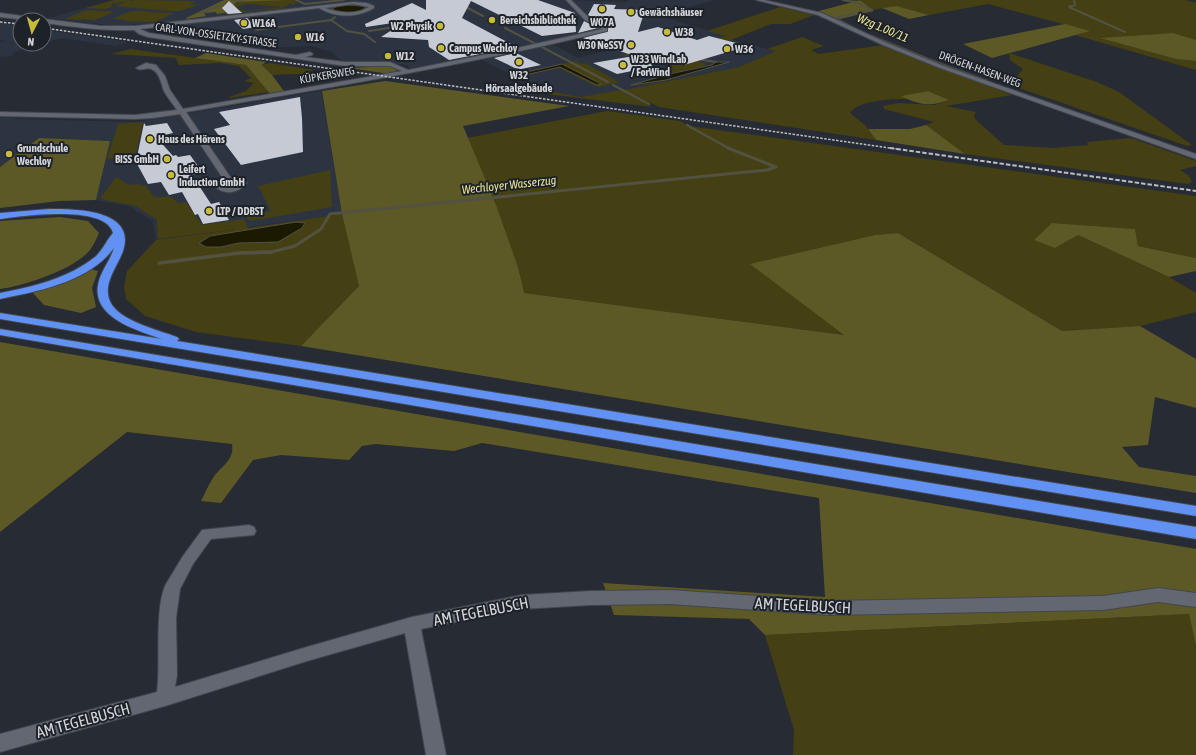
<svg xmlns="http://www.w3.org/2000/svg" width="1196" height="755" font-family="'Asap Condensed',sans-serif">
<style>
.built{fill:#2d3441;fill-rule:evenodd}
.green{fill:#444013;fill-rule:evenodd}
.forest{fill:#5d5927}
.water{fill:#1c1901;stroke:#535142}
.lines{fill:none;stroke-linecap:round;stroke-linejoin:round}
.stream-far3{stroke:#535142;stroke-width:2}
.stream-far2{stroke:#535142;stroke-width:2.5}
.stream-far1{stroke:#535142;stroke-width:3}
.stream{stroke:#535142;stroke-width:3.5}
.building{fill:#c5cad5}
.minor-casing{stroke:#42464d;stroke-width:2}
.highway-casing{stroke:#42464d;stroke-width:2}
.minor{fill:#626771;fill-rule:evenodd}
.highway{fill:#6191f2;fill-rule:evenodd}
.rail-far1{stroke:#bbbec4;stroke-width:1.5;stroke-dasharray:2.5 1.5;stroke-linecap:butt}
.rail{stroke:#bbbec4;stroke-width:2;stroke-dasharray:4.5 2;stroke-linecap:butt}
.poi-dot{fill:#c7bb3c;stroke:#1d2229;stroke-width:1.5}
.labels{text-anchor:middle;stroke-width:4;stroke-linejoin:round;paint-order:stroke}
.far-poi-label{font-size:11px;font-weight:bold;fill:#d2d5da;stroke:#1d2229;text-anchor:start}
.far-street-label{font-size:11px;fill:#d2d5da;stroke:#1d2229}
.far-water-label{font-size:12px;font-style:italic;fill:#ece596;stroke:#1d2229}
.near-street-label{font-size:16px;fill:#d2d5da;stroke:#1d2229}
</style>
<rect width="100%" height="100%" fill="#272b33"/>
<!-- built -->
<path class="built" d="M 114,0 L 566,0 L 627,2 L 628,0 L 714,0 L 660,16 L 726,36 L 724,38 L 776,51 L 739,67 L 624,90 L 580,97 L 540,89 L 476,57 L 412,69 L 403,64 L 345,64 L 332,52 L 312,46 L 261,48 L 233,42 L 172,34 L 166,22 L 116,26 L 49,18 ZM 579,37 L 610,50 L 578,58 L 553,44 Z
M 0,23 L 20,26 L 20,44 L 42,44 L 14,52 L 12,56 L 0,57 L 0,42 L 6,41 L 0,40 Z
M 44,30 L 128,42 L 116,46 L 61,38 L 44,43 Z
M 321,91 L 342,214 L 156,240 L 153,221 L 129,206 L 96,200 L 110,141 L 39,138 L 0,167 L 0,117 L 15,118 L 14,119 L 137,122 Z"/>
<!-- green -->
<path class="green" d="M 114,0 L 131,0 L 129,2 L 134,0 L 197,1 L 190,4 L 198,5 L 180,11 L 169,11 L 115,6 L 128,1 L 112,4 L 111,5 L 113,6 L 106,9 L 85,8 Z
M 254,0 L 294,0 L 297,3 L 294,5 L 288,3 L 289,5 L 282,7 L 285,8 L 215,15 L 229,13 L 226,10 L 235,4 L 236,2 ZM 247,4 L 282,7 L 247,11 L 232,8 Z
M 857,0 L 1073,0 L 1075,3 L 1075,0 L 1185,0 L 1196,3 L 1196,40 L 1173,33 L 1101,38 L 1176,59 L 1196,61 L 1196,70 L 1075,35 L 1089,31 L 988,4 L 929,15 L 897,6 L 872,10 Z
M 780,7 L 814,15 L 790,24 L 771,24 L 716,46 L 705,43 L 726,36 L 707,31 Z
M 86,10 L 114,12 L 95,20 L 65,19 Z
M 131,11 L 147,11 L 146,12 L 174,13 L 155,22 L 124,21 L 127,20 L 112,19 Z
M 607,30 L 611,30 L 706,64 L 703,66 L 644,79 L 651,77 L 655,72 L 674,68 L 666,63 L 673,62 L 664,60 L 667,61 C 662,63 653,64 647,64 C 638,64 631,54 621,56 L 621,55 L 631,53 L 646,56 L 662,52 Z
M 802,37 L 824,46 L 811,50 L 819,54 L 883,45 L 1012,95 L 946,106 L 976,112 L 974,115 L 975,119 L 1004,145 L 1053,148 L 1088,145 L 1087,142 L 1131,138 L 1196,161 L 1196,166 L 1180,170 L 1189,176 L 1192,182 L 1188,184 L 965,154 L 926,125 L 934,122 L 884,109 L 883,106 L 898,103 L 935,105 L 949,100 L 928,91 L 902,96 L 907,99 C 893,99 858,100 850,113 L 865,125 L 876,140 L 659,107 L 624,90 L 739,67 L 776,51 L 767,49 Z
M 131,49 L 246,65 L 268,92 L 230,98 L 229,97 L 246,91 L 254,83 L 244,81 L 251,78 L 239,66 L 220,63 L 179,65 L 176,58 L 111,54 Z
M 1009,53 L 1097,82 L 1119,92 L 1192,145 L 1187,146 L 1010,85 L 1023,69 L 1010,60 Z
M 576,61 L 581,64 L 585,63 L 619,82 L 598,87 L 559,68 L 554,69 L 549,67 Z
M 270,63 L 314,70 L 304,73 L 311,77 L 308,79 L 311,83 L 305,84 L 304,82 L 306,82 L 298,77 L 300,76 L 297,74 L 272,75 L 262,65 Z
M 540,89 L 580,97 L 621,90 L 652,107 L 530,92 Z
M 607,111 L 680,121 L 733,152 L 689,126 L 1196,196 L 1196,258 L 1138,246 L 1135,229 L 1052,223 L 1055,248 L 1078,235 L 1169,277 L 1196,293 L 1196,312 L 1140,326 L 1062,331 L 898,233 L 875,235 L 751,264 L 845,335 L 523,293 L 518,267 L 467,138 Z
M 143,122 L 136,153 L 107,159 L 118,124 Z
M 330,170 L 332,207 L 250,221 L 245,215 L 271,211 L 258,186 Z
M 116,177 L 129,185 L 139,184 L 141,186 L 146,185 C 153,198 155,199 169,196 L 179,203 L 186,202 L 202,225 L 244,219 L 248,228 L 342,214 L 359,286 L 301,346 L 196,332 L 145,316 L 126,299 L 124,287 L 127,271 L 156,240 L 239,229 L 158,239 L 157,220 L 136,206 L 100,199 ZM 296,222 L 305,223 L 302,228 L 266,243 L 239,243 L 210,236 Z
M 1189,614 L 1196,646 L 1196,755 L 793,755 L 794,730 L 765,635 Z"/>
<!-- forest -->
<path class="forest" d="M 224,0 L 287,0 L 236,2 L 235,4 L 227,10 L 229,12 L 217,14 L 216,12 L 204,13 L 206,16 L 187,19 L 186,18 Z
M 844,0 L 861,1 L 874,11 L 840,19 L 815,12 L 853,2 Z
M 897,6 L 929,15 L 909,19 L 882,8 Z
M 1065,24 L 1090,31 L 992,58 L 963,44 Z
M 1173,33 L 1196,40 L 1196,61 L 1176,59 L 1100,38 Z
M 206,53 L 266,62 L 262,65 L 272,75 L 284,91 L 270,94 L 246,65 L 195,58 Z
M 389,66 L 396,68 L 398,70 L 390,74 L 349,68 Z
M 385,81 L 569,106 L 463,126 L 496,205 L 518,267 L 524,293 L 844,335 L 750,264 L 875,235 L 898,233 L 1062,331 L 1140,326 L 1196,359 L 1196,408 L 1155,397 L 1148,445 L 1122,447 L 1139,467 L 1196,476 L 1196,493 L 301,346 L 359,286 L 342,214 L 322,91 Z
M 928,91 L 949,100 C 930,107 919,105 901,96 Z
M 926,125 L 965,154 L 876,140 L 868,129 L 910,129 Z
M 39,138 L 110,141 L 96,200 L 59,201 L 0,208 L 0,167 Z
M 60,217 L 88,221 L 99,233 C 96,239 94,245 90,250 C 75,269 24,286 0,289 L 0,221 Z
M 1052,223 L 1135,229 L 1138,246 L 1196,258 L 1196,271 L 1169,277 L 1078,235 L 1055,248 L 1034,240 Z
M 90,269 L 98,271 L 92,288 L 96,307 L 81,313 L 44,305 L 32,292 L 66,282 Z
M 0,342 L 1196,549 L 1196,646 L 1189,614 L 765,635 L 749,619 L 614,615 L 603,583 L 825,597 L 819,498 L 482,443 L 454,451 L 376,444 L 362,446 L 349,460 L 281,455 L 253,460 L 221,503 L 201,501 C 205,493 208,486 213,478 C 221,466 235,460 232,444 L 127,432 L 0,532 Z"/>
<!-- water -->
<path class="water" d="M 348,5 L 363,6 L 365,8 C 357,14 341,15 332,9 L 337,6 Z
M 716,62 L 729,62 L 666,80 L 631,85 L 674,73 L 712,65 Z
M 562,64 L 601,84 L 597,85 L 560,67 L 525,75 L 522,73 Z
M 296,222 L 305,223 L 302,228 L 278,242 L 239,243 L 221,247 L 206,247 L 199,243 L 210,236 Z"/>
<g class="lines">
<!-- stream-far3 -->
<path class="stream-far3" d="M 296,0 L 305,4 L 344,0
M 843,0 L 858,3 L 872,10 L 835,18 L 860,31
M 1074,0 L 1075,5 L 1069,7 L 1125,32
M 464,6 L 483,16
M 200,13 L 230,2 L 244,0
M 331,20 L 347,31 L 364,34 L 375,42
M 505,28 L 538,45
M 256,30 L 331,20 L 335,17
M 369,31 L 402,26
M 872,36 L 946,66
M 540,46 L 578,66
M 697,59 L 716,62"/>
<!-- stream-far2 -->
<path class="stream-far2" d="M 576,65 L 608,82
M 943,65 L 987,81
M 613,85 L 649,104
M 687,125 L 730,149"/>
<!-- stream-far1 -->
<path class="stream-far1" d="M 250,253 L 271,252 L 295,246 L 321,229 L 330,214 L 767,170 L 776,167 L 728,148"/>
<!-- stream -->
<path class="stream" d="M 159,263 L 239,253 L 272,252"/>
</g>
<!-- building -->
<path class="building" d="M 426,0 L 538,0 L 575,13 L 576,32 L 542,36 L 471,1 L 462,18 L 511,44 L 500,46 L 506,49 L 449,60 L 429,47 L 428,40 L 381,37 L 406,21 L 366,27 L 365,24 L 412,3 L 426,10 Z
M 229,1 L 242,13 L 228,14 L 222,8 Z
M 594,4 L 616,5 L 614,9 L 645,10 L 638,32 L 658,27 L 697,40 L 709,36 L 748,46 L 684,65 L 650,53 L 652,67 L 617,74 L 593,63 L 634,56 L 583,38 L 608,31 L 608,26 L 588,15 Z
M 247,18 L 256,27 L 243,29 L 234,20 Z
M 584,21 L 598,28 L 578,33 Z
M 516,53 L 541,65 L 521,69 L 515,68 L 494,58 Z
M 300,97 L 302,118 L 303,152 L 241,165 L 214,129 L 230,125 L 219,112 Z
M 144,123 L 146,126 L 167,123 L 173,133 L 156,137 L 173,156 L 176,155 L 178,157 L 190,155 L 203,173 L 192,175 L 211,204 L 219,202 L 229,220 L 203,224 L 198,214 L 195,215 L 182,192 L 169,195 L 161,182 L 148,184 L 136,162 Z"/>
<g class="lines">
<defs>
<path id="minor" d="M 566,0 L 571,0 L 589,18 L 607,27 L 607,31 C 468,65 327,88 186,112 L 231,178 L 240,178 L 247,183 C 239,193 224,196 215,186 L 224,180 L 180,114 L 153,118 L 135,119 L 0,116 L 0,112 L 135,115 L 177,110 C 173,104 167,97 164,91 C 161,84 160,72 151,69 C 146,67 141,72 136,68 L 146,63 L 156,65 L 165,76 L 170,90 L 183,109 L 402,71 L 390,66 L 345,66 L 148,37 L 139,34 L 134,30 C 103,31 74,27 44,23 L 44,20 L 42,20 L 44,19 L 101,26 L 135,26 L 353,2 L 367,3 L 374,6 L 374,8 C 358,18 335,18 319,8 L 140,29 L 149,33 L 296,55 L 310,52 L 313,54 L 312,55 L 305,57 L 345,62 L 390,62 L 408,70 L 508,50 L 602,29 L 585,20 ZM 353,4 L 369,7 C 356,15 339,13 325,8 ZM 236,183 L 238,184 L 231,187 L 224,186 Z
M 756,0 L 764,0 L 822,13 L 887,43 L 944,66 L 1196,154 L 1196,159 L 940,68 L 883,45 L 818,15 Z
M 0,13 L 37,18 L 40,20 L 26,20 L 0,17 Z
M 249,525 L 254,527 L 256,531 L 254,535 L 211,539 L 193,564 L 180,589 L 176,618 L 177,675 L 175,687 L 307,647 L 412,617 L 522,595 L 591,591 L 670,590 L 829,601 L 1103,596 L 1158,588 L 1196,593 L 1196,607 L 1158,602 L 1103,610 L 829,615 L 670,604 L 591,605 L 522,609 L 421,629 L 446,755 L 426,755 L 405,633 L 307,661 L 165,706 L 0,752 L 0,734 L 157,692 C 161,663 154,608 166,584 L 183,556 L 202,530 Z"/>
<path id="highway" d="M 49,209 C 74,209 137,209 123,251 C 117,268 100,286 112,305 C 124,322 158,330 177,337 L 179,339 L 177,341 L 1196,506 L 1196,516 L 0,319 L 0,313 L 162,339 C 139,331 92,318 98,285 C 100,272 110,261 114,248 C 89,282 39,291 0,299 L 0,293 C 32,287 69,278 95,257 C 103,250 106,241 113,233 C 106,204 22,216 0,219 L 0,213 Z
M 0,329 L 1196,527 L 1196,539 L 0,335 Z"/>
</defs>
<!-- minor casing -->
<use href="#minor" class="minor-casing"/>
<!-- highway casing -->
<use href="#highway" class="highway-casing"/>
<!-- minor -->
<use href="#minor" class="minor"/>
<!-- highway -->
<use href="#highway" class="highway"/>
<!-- rail-far1 -->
<path class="rail-far1" d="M 0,22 L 20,24
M 44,28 L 897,149"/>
<!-- rail -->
<path class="rail" d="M 890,148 L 1196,191"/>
</g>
<!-- markers -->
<g class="poi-dot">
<circle cx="602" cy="9" r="4"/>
<circle cx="631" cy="12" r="4"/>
<circle cx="492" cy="20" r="4"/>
<circle cx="244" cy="23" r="4"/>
<circle cx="440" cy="26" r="4"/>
<circle cx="667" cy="32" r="4"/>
<circle cx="298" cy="37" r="4"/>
<circle cx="631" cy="45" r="4"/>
<circle cx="441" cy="48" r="4"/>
<circle cx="727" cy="49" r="4"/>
<circle cx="388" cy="56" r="4"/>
<circle cx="519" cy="62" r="4"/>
<circle cx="623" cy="65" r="4"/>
<circle cx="150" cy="139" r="4"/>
<circle cx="9" cy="154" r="4"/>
<circle cx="167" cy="159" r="4"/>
<circle cx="171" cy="175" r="4"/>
<circle cx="209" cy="211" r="4"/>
</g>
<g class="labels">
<!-- far-poi labels -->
<g class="far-poi-label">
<text x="639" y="16">Gewächshäuser</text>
<text x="500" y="24">Bereichsbibliothek</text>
<text x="602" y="26" text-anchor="middle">W07A</text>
<text x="252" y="27">W16A</text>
<text x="432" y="30" text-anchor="end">W2 Physik</text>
<text x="675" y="36">W38</text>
<text x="306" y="41">W16</text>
<text x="623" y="49" text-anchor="end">W30 NeSSY</text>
<text x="449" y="52">Campus Wechloy</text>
<text x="735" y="53">W36</text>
<text x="396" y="60">W12</text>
<text x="631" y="63">W33 WindLab<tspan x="631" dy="13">/ ForWind</tspan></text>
<text x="519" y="79" text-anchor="middle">W32<tspan x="519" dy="13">Hörsaalgebäude</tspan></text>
<text x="158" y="143">Haus des Hörens</text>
<text x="17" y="152">Grundschule<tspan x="17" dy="13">Wechloy</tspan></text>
<text x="159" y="163" text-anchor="end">BISS GmbH</text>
<text x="179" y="173">Leifert<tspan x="179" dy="13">Induction GmbH</tspan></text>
<text x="217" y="215">LTP / DDBST</text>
</g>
<!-- far-street labels -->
<g class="far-street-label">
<text transform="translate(216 35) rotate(8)" y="4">CARL-VON-OSSIETZKY-STRASSE</text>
<text transform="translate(980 69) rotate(20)" y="4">DRÖGEN-HASEN-WEG</text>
<text transform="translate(327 75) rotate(-10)" y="4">KÜPKERSWEG</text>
</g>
<!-- far-water labels -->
<g class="far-water-label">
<text transform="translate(883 28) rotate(23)" y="4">Wzg 1.00/11</text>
<text transform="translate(509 185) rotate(-6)" y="4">Wechloyer Wasserzug</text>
</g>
<!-- near-street labels -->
<g class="near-street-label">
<text transform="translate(803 605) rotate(3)" y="6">AM TEGELBUSCH</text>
<text transform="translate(481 611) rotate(-11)" y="6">AM TEGELBUSCH</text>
<text transform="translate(83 720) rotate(-15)" y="6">AM TEGELBUSCH</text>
</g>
</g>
<!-- north arrow -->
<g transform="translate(32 32) rotate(186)"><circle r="19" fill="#1d2229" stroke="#656a70"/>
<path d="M0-3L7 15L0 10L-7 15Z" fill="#c7bb3c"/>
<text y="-6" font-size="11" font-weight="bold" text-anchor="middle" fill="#d2d5da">N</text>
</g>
</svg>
